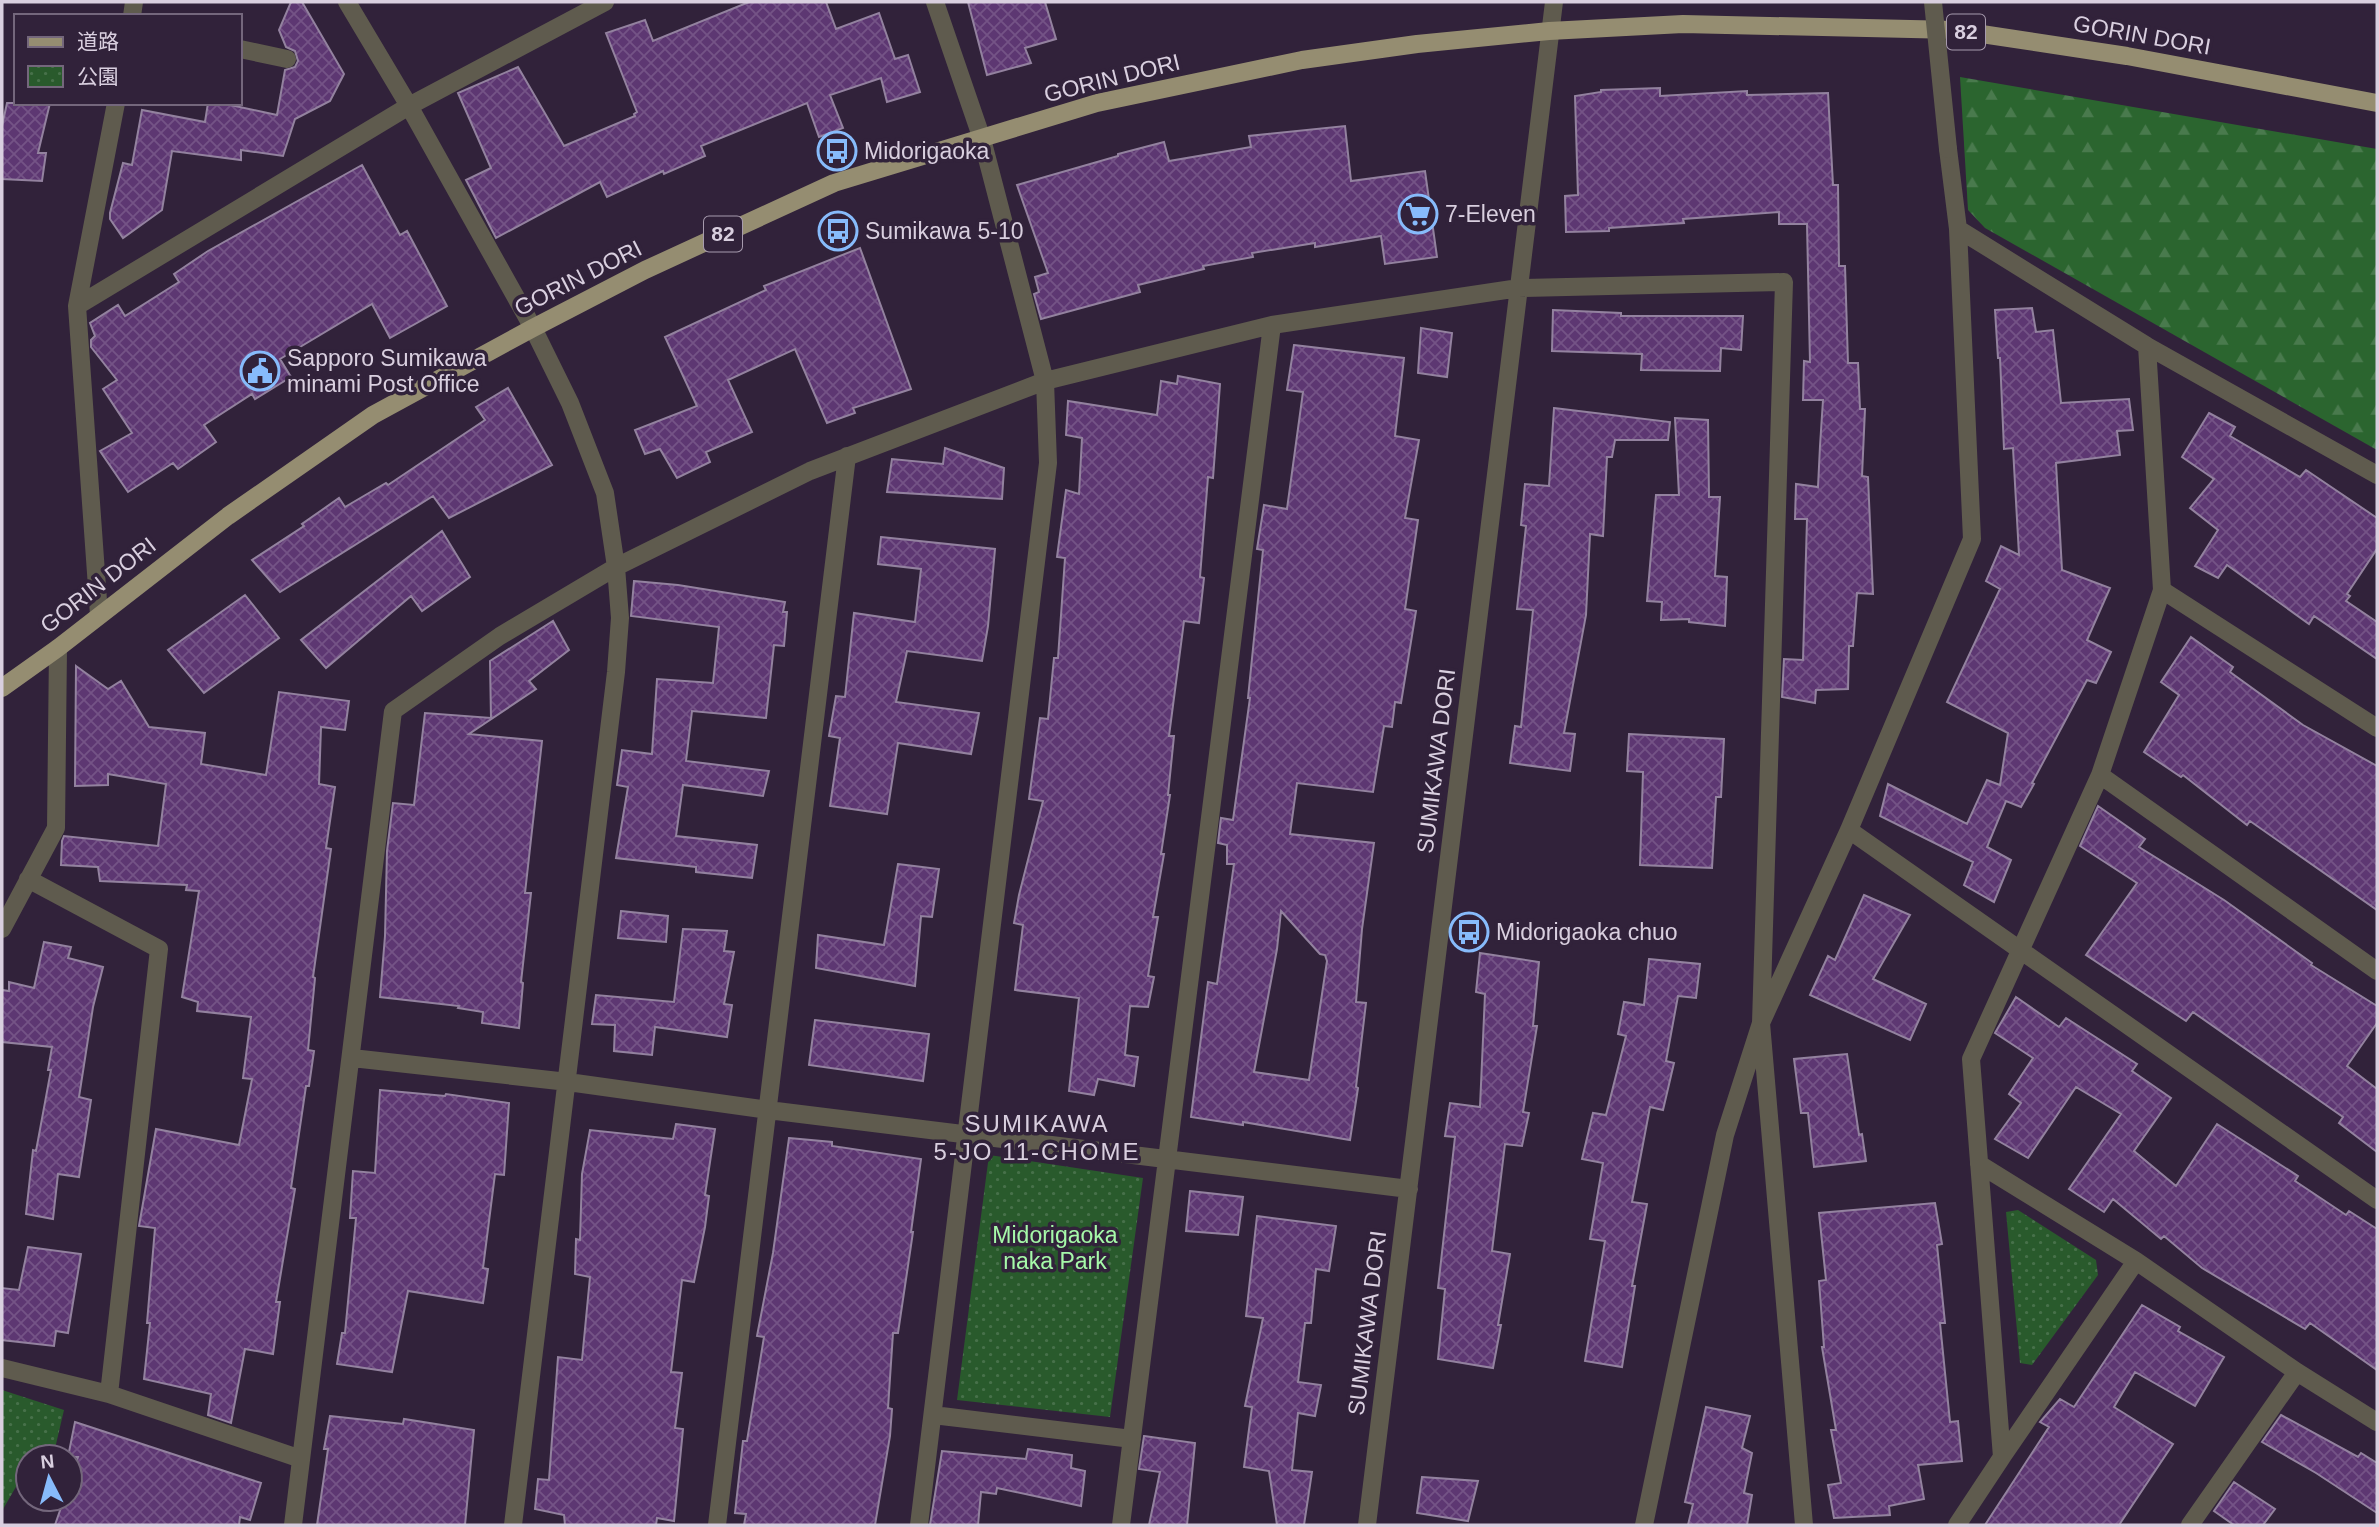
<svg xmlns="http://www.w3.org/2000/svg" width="2379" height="1527" font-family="Helvetica,'Noto Sans JP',sans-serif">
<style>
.forest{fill:url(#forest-firs)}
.park{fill:url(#park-dots)}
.building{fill:url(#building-cross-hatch);stroke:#93829f;stroke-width:2;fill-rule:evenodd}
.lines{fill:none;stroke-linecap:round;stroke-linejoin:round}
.minor{stroke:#5f5b4e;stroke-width:18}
.major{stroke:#958d71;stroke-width:18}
.minor-bridge{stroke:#5f5b4e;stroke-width:18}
.labels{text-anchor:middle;stroke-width:7;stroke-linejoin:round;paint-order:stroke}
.shield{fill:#31223a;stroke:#a79bae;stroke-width:2}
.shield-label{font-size:21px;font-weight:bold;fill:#d9cfdf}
.street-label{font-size:23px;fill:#d9cfdf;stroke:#31223a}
.poi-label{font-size:23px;fill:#d9cfdf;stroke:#31223a;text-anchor:start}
.park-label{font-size:23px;fill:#a6f9a9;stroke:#31223a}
.neighbourhood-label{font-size:24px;letter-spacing:2px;fill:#d9cfdf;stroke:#31223a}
</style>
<defs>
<pattern id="forest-firs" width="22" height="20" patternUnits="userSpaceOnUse" patternTransform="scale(1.75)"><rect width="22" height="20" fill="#2b652f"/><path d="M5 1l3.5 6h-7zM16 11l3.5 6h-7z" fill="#497a4d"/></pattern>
<pattern id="park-dots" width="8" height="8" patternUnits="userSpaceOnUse" patternTransform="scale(1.75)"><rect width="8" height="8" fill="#295a2c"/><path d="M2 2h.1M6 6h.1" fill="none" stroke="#47714a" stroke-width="1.8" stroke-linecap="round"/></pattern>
<pattern id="building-cross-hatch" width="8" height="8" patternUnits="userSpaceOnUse" patternTransform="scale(1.75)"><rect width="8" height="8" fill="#5d3772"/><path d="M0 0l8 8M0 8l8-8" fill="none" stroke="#745386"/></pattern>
</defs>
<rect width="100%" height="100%" fill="#31223a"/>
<!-- forest -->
<path class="forest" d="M 1960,77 L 2377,149 L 2377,450 L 1985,228 L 1968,210 Z"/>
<!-- park -->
<path class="park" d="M 989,1155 L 1143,1178 L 1110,1417 L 957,1400 Z
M 2018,1210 L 2096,1260 L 2098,1275 L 2032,1365 L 2020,1363 L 2006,1212 Z
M 2,1390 L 64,1410 L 53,1457 L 28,1457 L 28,1478 L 21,1478 L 2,1511 Z"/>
<!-- building -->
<path class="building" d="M 291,2 L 302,2 L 344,74 L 330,101 L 295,119 L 283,156 L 241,150 L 241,160 L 172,151 L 162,210 L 123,238 L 110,219 L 110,213 L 123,163 L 132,165 L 142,110 L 205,122 L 208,103 L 221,103 L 277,115 L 285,70 L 295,67 L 298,61 L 295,51 L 286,47 L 279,30 Z
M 749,2 L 826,2 L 836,29 L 879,13 L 895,59 L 908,55 L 920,92 L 887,102 L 881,78 L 830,95 L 843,128 L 819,137 L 807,103 L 701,146 L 705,156 L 664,174 L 663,171 L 607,197 L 600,182 L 496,238 L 466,180 L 491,168 L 458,93 L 518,67 L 564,146 L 635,116 L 634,114 L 637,112 L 606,33 L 645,20 L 653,41 Z
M 968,2 L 1045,2 L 1056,39 L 1025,48 L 1031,63 L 987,75 Z
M 1660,88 L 1660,96 L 1747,91 L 1747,95 L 1828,93 L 1833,185 L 1838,185 L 1839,266 L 1845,266 L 1848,363 L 1858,363 L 1860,409 L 1865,409 L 1862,476 L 1868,477 L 1873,594 L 1857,593 L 1853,646 L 1849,646 L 1848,689 L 1816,690 L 1815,703 L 1782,697 L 1784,659 L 1803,660 L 1807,519 L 1795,519 L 1796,484 L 1818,487 L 1820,446 L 1823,400 L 1803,400 L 1804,361 L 1810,362 L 1807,224 L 1779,224 L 1779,212 L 1683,219 L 1684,223 L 1609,228 L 1609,231 L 1566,232 L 1565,196 L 1578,195 L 1575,96 L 1601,92 L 1601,90 Z
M 7,103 L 50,103 L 38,153 L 46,153 L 42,181 L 2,179 L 2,126 Z
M 1345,126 L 1351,181 L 1425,171 L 1437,257 L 1385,264 L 1381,236 L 1315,247 L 1315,243 L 1252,253 L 1253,257 L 1203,266 L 1204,269 L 1138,285 L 1140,292 L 1041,319 L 1034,294 L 1039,292 L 1035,277 L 1048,273 L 1017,185 L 1118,156 L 1118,154 L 1164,142 L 1169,161 L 1251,147 L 1249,136 Z
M 362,165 L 400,235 L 407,231 L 447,306 L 390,338 L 372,304 L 280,359 L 291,377 L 255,399 L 252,394 L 204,425 L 216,442 L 178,469 L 173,463 L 128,492 L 100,451 L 132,433 L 103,389 L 117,380 L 91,347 L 91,340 L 95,336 L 90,323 L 118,305 L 125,316 L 179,282 L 174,274 L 208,251 Z
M 860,248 L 911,389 L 853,408 L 855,413 L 827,423 L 795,349 L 728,380 L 752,432 L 706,452 L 710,462 L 677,478 L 660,449 L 645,454 L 635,430 L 697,406 L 665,337 L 766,290 L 764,286 Z
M 2032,308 L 2036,332 L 2053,330 L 2061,403 L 2129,399 L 2133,430 L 2117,431 L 2120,455 L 2056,463 L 2062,570 L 2110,588 L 2087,640 L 2111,652 L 2096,683 L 2087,680 L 2032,783 L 2034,784 L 2021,807 L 2006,801 L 1987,847 L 2011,860 L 1994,902 L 1964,885 L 1973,862 L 1880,816 L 1888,784 L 1967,824 L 1987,780 L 2000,785 L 2008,733 L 1947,702 L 2000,589 L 1986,581 L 2001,546 L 2019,555 L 2013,448 L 2004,449 L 2000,358 L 1998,358 L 1995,310 Z
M 1553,310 L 1621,313 L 1621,316 L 1743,316 L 1741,350 L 1721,348 L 1720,371 L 1641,370 L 1642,354 L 1552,351 Z
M 1421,328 L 1452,333 L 1447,377 L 1418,373 Z
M 1294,345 L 1404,358 L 1395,436 L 1419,440 L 1405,518 L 1418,520 L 1405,609 L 1416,611 L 1401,703 L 1395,702 L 1392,727 L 1384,726 L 1373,792 L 1297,783 L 1290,834 L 1374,843 L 1362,929 L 1356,1002 L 1366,1003 L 1356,1087 L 1358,1088 L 1350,1140 L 1243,1122 L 1243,1125 L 1191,1117 L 1208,982 L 1217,984 L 1234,864 L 1227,864 L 1227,845 L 1218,843 L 1221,818 L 1233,820 L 1250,698 L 1248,698 L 1263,550 L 1257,549 L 1264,505 L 1287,509 L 1303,392 L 1287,390 ZM 1281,911 L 1320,954 L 1325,955 L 1327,961 L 1309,1080 L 1254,1072 L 1277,949 Z
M 1178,376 L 1220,384 L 1213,478 L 1208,477 L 1200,577 L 1204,578 L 1199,623 L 1184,621 L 1169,736 L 1174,736 L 1168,795 L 1170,795 L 1161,854 L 1164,854 L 1153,917 L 1158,917 L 1148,976 L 1154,977 L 1148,1007 L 1130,1006 L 1125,1055 L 1138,1057 L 1134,1086 L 1098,1079 L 1094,1095 L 1069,1091 L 1079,998 L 1015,990 L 1023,925 L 1014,923 L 1019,895 L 1043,801 L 1029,799 L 1040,718 L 1048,719 L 1054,658 L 1058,658 L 1065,558 L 1057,557 L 1066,490 L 1079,494 L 1082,438 L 1066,435 L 1068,401 L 1157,415 L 1161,381 L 1177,384 Z
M 508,388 L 552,465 L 449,518 L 433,496 L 280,592 L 252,560 L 304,526 L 302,524 L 339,498 L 345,507 L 386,483 L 388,485 L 485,420 L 476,407 Z
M 1554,408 L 1670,422 L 1668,440 L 1615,440 L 1612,457 L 1607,457 L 1603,536 L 1590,534 L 1586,615 L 1564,733 L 1575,734 L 1570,771 L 1510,763 L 1515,726 L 1521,727 L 1533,610 L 1517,609 L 1526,526 L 1521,525 L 1525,484 L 1549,486 Z
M 2209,413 L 2235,427 L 2230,436 L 2300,477 L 2306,470 L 2377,518 L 2377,549 L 2347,594 L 2350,596 L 2346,601 L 2377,622 L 2377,659 L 2314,616 L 2309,624 L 2227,565 L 2218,578 L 2195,566 L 2218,530 L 2190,508 L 2214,479 L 2182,457 Z
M 1675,418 L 1708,420 L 1709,497 L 1720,497 L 1715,576 L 1727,577 L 1725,626 L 1689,622 L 1689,619 L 1661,620 L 1662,602 L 1647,601 L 1656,495 L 1679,495 Z
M 945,448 L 1004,468 L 1002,499 L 887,492 L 892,459 L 943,464 Z
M 442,531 L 470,577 L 422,611 L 411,596 L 326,668 L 301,640 Z
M 881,537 L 995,549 L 988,626 L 982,661 L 907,651 L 896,702 L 979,713 L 971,754 L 898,743 L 887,814 L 830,806 L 840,738 L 829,736 L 836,696 L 845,697 L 854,613 L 915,622 L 921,569 L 878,564 Z
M 634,581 L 678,585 L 785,602 L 783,612 L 787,612 L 784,646 L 774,645 L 766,718 L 692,711 L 686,761 L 769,771 L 763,796 L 683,785 L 676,836 L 757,845 L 752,878 L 696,872 L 696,867 L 616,858 L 628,787 L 617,785 L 622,750 L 652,754 L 657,679 L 713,683 L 719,627 L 631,616 Z
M 245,595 L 279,638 L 204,693 L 168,650 Z
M 553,621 L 569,650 L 529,681 L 536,689 L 469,734 L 542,741 L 525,893 L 531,893 L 521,982 L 523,983 L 519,1028 L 482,1023 L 483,1012 L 458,1008 L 459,1006 L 380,997 L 385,936 L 387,851 L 393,803 L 414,805 L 425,713 L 491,718 L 490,661 Z
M 2191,637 L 2233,667 L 2230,672 L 2303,725 L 2377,766 L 2377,910 L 2250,821 L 2247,825 L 2183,775 L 2181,777 L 2144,752 L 2179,695 L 2161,682 Z
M 76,666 L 108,689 L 121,681 L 149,727 L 205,733 L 201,764 L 266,775 L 279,692 L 349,701 L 345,730 L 321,727 L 319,784 L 335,787 L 326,848 L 331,849 L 313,977 L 315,978 L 308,1050 L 314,1051 L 309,1086 L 306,1086 L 291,1188 L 295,1189 L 276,1302 L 280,1302 L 273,1354 L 245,1349 L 231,1423 L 208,1415 L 211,1394 L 144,1379 L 150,1323 L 147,1323 L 155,1228 L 139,1226 L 156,1129 L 239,1145 L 252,1079 L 243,1078 L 251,1017 L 197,1011 L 198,1002 L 182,997 L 199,891 L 186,890 L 187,885 L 100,881 L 98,867 L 61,865 L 62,841 L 64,836 L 158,846 L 166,784 L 108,774 L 108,785 L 75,786 Z
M 1629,734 L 1724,739 L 1721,797 L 1716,797 L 1712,868 L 1640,865 L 1643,772 L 1627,771 Z
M 2098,806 L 2145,839 L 2139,847 L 2224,900 L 2312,963 L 2311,965 L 2377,1006 L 2377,1023 L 2347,1066 L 2377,1089 L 2377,1152 L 2339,1123 L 2343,1117 L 2193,1012 L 2186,1021 L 2086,955 L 2137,883 L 2080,846 Z
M 898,864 L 939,869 L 932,917 L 921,916 L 915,986 L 816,968 L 818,935 L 884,945 Z
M 1864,895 L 1910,915 L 1873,979 L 1926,1004 L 1910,1040 L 1810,995 L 1828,956 L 1835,960 Z
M 621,911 L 668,916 L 666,942 L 618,938 Z
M 683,929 L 727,931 L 724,951 L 734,952 L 724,1004 L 732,1005 L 727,1037 L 655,1027 L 652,1055 L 614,1051 L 615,1025 L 592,1024 L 596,995 L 674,1002 Z
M 44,942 L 71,947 L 68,958 L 103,967 L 93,1007 L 79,1097 L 91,1100 L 79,1177 L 58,1174 L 53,1219 L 26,1214 L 33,1150 L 36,1151 L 51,1070 L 48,1070 L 52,1047 L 2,1042 L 2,990 L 9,991 L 9,982 L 34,988 Z
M 1480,953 L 1539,962 L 1533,1026 L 1537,1026 L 1523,1112 L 1529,1113 L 1522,1146 L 1505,1144 L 1492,1251 L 1510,1254 L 1498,1325 L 1501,1325 L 1493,1368 L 1438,1359 L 1445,1289 L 1438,1288 L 1455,1137 L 1445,1136 L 1450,1103 L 1480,1107 L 1485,994 L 1476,992 Z
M 1649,959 L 1700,964 L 1696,998 L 1678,996 L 1666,1061 L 1674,1063 L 1663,1110 L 1650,1107 L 1632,1202 L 1647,1204 L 1632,1286 L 1635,1286 L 1622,1367 L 1585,1361 L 1605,1241 L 1590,1239 L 1603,1163 L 1582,1159 L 1593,1113 L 1606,1115 L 1626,1036 L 1618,1034 L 1624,1002 L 1644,1005 Z
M 2016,997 L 2059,1027 L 2066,1018 L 2137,1064 L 2132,1071 L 2171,1098 L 2134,1151 L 2176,1186 L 2217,1124 L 2298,1176 L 2295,1181 L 2346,1215 L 2349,1211 L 2377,1229 L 2377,1370 L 2310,1323 L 2305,1329 L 2202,1268 L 2164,1236 L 2161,1239 L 2113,1199 L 2104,1212 L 2069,1189 L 2121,1114 L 2076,1087 L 2028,1158 L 1995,1139 L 2021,1103 L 2009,1094 L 2033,1058 L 1995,1033 Z
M 815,1020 L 929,1034 L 923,1081 L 809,1065 Z
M 1847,1054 L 1859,1135 L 1862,1134 L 1866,1161 L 1814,1167 L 1808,1113 L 1801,1113 L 1794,1059 Z
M 380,1090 L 445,1096 L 446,1094 L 509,1103 L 504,1175 L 495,1174 L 483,1268 L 488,1269 L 483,1303 L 408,1291 L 392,1372 L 337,1364 L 342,1333 L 345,1333 L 356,1218 L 350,1218 L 353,1171 L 375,1173 Z
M 676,1124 L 715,1129 L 705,1195 L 709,1196 L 705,1227 L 694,1282 L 682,1280 L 671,1372 L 682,1373 L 675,1428 L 683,1429 L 674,1521 L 657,1518 L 656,1525 L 565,1525 L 564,1515 L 535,1509 L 538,1479 L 549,1480 L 558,1357 L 582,1360 L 590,1277 L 575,1274 L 576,1239 L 580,1240 L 582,1174 L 590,1130 L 673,1139 Z
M 789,1138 L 832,1142 L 832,1146 L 921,1159 L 911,1232 L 913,1232 L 898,1333 L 893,1333 L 888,1408 L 892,1409 L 890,1436 L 875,1525 L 744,1525 L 746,1514 L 735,1513 L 743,1441 L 747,1441 L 764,1337 L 757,1336 L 773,1253 Z
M 1190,1191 L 1243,1197 L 1238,1235 L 1186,1231 Z
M 1935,1203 L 1942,1244 L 1937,1245 L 1945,1323 L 1940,1323 L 1950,1422 L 1958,1421 L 1962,1461 L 1918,1465 L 1924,1499 L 1889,1506 L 1890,1515 L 1834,1518 L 1828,1485 L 1841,1483 L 1831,1430 L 1836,1430 L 1822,1347 L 1824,1347 L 1819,1281 L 1826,1280 L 1819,1213 Z
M 1257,1216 L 1336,1226 L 1329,1271 L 1316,1269 L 1311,1323 L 1305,1323 L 1298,1382 L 1321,1385 L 1315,1416 L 1298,1413 L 1292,1470 L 1312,1472 L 1304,1525 L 1277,1525 L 1269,1471 L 1244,1467 L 1252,1407 L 1245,1406 L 1263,1318 L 1246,1316 Z
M 28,1247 L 81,1254 L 68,1333 L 56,1331 L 54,1346 L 2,1340 L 2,1288 L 19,1290 Z
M 2142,1305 L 2180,1327 L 2178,1331 L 2224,1357 L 2195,1406 L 2135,1372 L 2114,1407 L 2173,1444 L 2119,1525 L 1985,1525 L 2049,1427 L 2040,1422 L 2060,1399 L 2074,1407 Z
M 1706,1407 L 1750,1416 L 1742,1448 L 1752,1453 L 1744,1493 L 1752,1495 L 1747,1525 L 1688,1525 L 1693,1504 L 1685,1502 Z
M 2281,1415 L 2358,1457 L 2361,1453 L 2377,1463 L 2377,1513 L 2316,1473 L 2262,1442 Z
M 330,1416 L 403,1424 L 404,1419 L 474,1430 L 465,1525 L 317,1525 L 328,1449 L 324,1449 Z
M 75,1422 L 261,1483 L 250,1520 L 240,1517 L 239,1525 L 55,1525 L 64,1499 L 70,1499 L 70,1481 L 78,1457 L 68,1457 Z
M 1144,1436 L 1195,1443 L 1187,1525 L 1149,1525 L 1160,1472 L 1139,1469 Z
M 1028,1449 L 1072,1455 L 1071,1468 L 1085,1471 L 1081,1506 L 997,1488 L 996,1494 L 981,1492 L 978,1525 L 930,1525 L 942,1451 L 1026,1459 Z
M 1422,1477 L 1478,1481 L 1468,1521 L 1417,1513 Z
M 2234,1482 L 2275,1509 L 2263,1525 L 2234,1525 L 2214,1511 Z"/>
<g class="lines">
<!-- minor -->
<path class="minor" d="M 347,2 L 409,106 L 533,328 L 570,403 L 605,493 L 616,567 L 620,618 L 616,672 L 513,1525
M 132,16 L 134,2
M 240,49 L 287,59
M 1958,229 L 2147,346 L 2377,475
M 77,306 L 409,106 L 605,2
M 2162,590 L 2377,728
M 99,615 L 77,306 L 116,103
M 2100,775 L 2377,971
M 1849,830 L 2377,1200
M 28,879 L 159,949 L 109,1394
M 2,929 L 56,828 L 58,648
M 352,1058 L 568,1082 L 768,1110 L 1409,1189
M 1979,1164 L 2136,1261 L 2297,1372 L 2377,1422
M 2,1368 L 109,1394 L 301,1459
M 933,1415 L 1132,1439
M 2002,1457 L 2136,1261
M 293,1525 L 393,711 L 500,636 L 616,567 L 810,471 L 1045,381 L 1272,325 L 1519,288 L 1784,282 L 1761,1023 L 1725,1135 L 1644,1525
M 717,1525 L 847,456
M 919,1525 L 1048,463 L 1045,381 L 982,139 L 935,2
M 1121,1525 L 1272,325
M 1367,1525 L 1554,2
M 1804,1525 L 1761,1023 L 1849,830 L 1972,539 L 1958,229 L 1948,149
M 1957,1525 L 2002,1457 L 1971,1059 L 2100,775 L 2162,590 L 2147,346
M 2190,1525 L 2297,1372"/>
<!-- major -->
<path class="major" d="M 2,688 L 58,648 L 228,516 L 373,415 L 533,328 L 645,270 L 834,183 L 1097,103 L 1302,60 L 1417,44 L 1549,31 L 1683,24 L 1955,30 L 2127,56 L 2377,103"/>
<!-- minor-bridge -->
<path class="minor-bridge" d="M 1933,2 L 1948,149"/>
</g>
<!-- icons -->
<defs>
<symbol id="bus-ring" viewBox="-11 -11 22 22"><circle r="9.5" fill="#31223a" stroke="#87bbfb" stroke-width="1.5"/><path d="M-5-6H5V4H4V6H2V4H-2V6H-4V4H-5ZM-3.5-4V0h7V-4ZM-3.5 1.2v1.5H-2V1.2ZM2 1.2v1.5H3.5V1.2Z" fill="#87bbfb"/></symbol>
<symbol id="supermarket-ring" viewBox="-11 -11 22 22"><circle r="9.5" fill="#31223a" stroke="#87bbfb" stroke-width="1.5"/><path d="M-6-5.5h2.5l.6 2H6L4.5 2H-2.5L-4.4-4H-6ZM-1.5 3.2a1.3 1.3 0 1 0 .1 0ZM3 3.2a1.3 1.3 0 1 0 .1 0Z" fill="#87bbfb"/></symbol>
<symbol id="civic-ring" viewBox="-11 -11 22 22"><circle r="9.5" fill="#31223a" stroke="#87bbfb" stroke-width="1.5"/><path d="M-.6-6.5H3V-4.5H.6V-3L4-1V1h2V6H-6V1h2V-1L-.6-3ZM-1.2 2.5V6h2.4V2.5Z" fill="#87bbfb"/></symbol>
</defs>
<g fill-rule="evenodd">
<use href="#bus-ring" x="815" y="129" width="44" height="44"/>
<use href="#supermarket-ring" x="1396" y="192" width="44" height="44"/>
<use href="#bus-ring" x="816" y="209" width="44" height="44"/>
<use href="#civic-ring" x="238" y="349" width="44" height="44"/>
<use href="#bus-ring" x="1447" y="910" width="44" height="44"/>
</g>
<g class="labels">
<!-- shield labels -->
<g class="shield">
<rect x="1947" y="14.5" width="38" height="35" rx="5"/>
<rect x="704" y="216.5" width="38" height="35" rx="5"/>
</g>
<g class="shield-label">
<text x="1966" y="39">82</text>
<text x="723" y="241">82</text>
</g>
<!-- street labels -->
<g class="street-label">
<text transform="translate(2142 35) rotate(10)" y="8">GORIN DORI</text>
<text transform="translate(1112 78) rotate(-14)" y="8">GORIN DORI</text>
<text transform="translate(578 278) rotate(-27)" y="8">GORIN DORI</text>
<text transform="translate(98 585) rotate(-38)" y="8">GORIN DORI</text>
<text transform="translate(1436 761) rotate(-83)" y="8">SUMIKAWA DORI</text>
<text transform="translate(1367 1323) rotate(-83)" y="8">SUMIKAWA DORI</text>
</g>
<!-- poi labels -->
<g class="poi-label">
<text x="864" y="159">Midorigaoka</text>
<text x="1445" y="222">7-Eleven</text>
<text x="865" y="239">Sumikawa 5-10</text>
<text x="287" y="366">Sapporo Sumikawa<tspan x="287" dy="26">minami Post Office</tspan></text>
<text x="1496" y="940">Midorigaoka chuo</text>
</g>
<!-- park labels -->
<g class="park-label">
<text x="1055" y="1243">Midorigaoka<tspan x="1055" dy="26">naka Park</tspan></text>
</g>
<!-- neighbourhood labels -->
<g class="neighbourhood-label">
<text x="1037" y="1132">SUMIKAWA<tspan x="1037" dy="28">5-JO 11-CHOME</tspan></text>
</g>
</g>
<!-- border -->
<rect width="2379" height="1527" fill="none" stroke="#d9cfdf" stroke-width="7"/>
<!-- legend -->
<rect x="14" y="14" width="228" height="91" fill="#31223a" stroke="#74677c" stroke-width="2"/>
<rect x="28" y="37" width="35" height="10" fill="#958d71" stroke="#74677c" stroke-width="2"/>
<text x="77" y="49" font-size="21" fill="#d9cfdf">道路</text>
<rect x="28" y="66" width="35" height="21" fill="url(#park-dots)" stroke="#74677c" stroke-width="2"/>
<text x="77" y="84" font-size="21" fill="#d9cfdf">公園</text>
<!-- north arrow -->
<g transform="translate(49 1478) rotate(354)"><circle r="33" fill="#31223a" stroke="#74677c" stroke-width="2"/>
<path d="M0-5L12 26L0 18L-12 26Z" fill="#87bbfb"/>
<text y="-10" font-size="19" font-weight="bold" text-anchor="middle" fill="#d9cfdf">N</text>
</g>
</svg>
